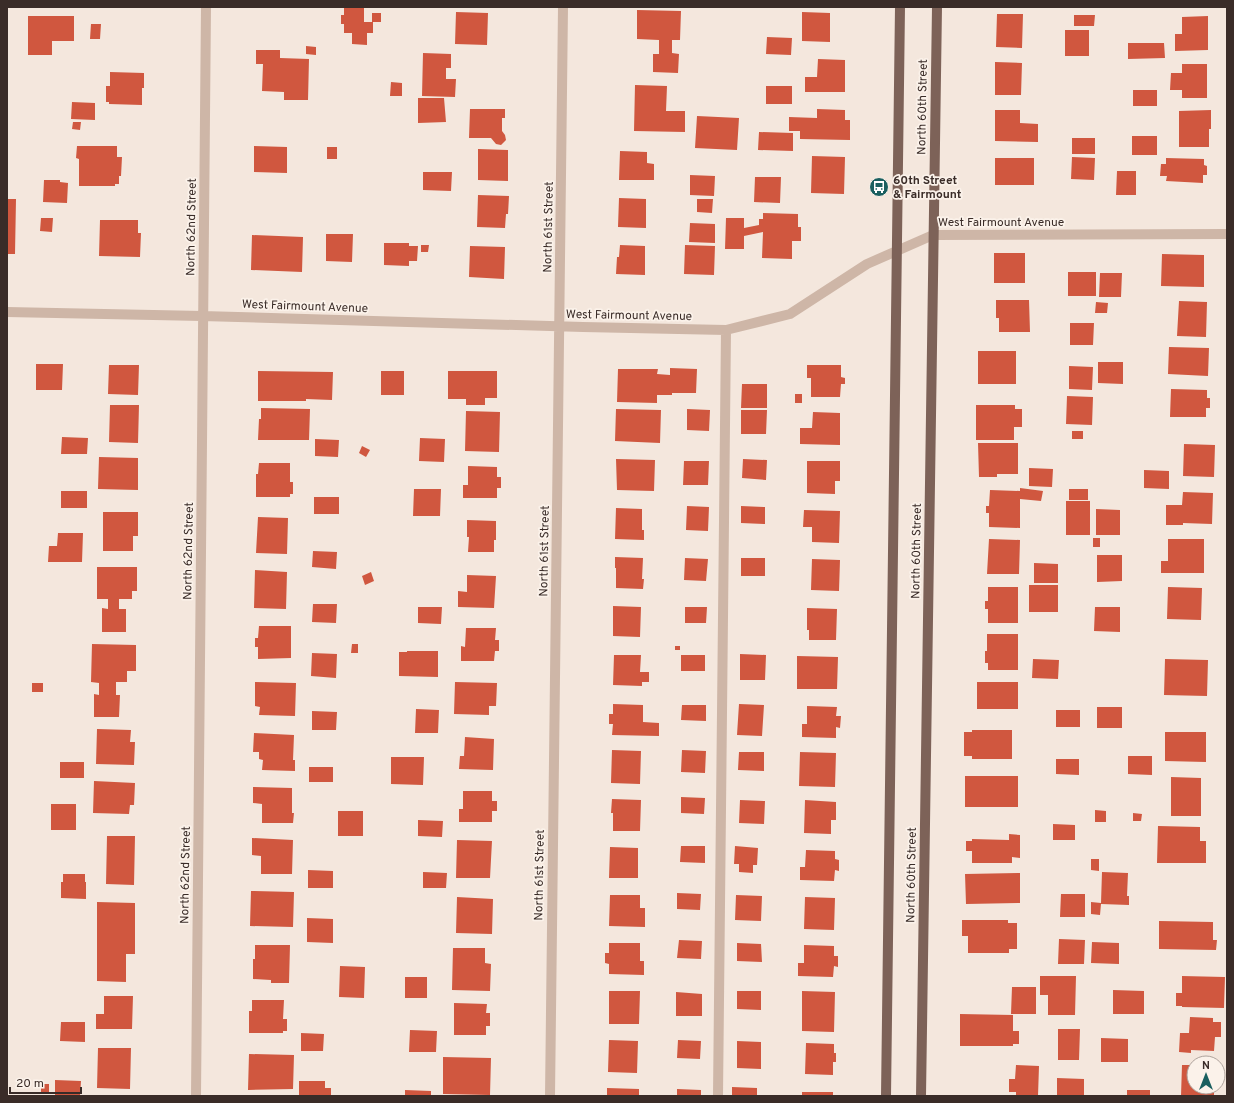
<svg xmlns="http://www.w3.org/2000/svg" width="1234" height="1103" font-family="Overpass,sans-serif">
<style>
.building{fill:#d0573f}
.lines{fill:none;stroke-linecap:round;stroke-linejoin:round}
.minor{stroke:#ceb6a7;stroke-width:10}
.major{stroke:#7d6258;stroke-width:10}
.labels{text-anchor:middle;stroke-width:3.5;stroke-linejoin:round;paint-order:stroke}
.street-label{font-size:12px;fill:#3a2c28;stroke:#fbf2ea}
.poi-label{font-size:12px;font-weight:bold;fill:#3a2c28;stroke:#fbf2ea;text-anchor:start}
</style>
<rect width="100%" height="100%" fill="#f4e7dd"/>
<!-- building -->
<path class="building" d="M 344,8 L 364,8 L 364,22 L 373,22 L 373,33 L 367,33 L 367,45 L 352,44 L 352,33 L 344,33 L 344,24 L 341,24 L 341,15 L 344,15 Z
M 637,10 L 681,11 L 680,40 L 672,40 L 672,53 L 679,54 L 678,73 L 653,72 L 653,54 L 659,54 L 659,40 L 637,39 Z
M 456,12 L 488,13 L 487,45 L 455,44 Z
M 802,12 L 830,13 L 830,42 L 802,41 Z
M 372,13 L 381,13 L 381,22 L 372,22 Z
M 997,14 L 1023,14 L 1022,48 L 996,47 Z
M 1074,15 L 1095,15 L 1094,26 L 1074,26 Z
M 28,16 L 74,16 L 74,41 L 52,41 L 52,55 L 28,55 Z
M 1208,16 L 1208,50 L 1175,51 L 1175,34 L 1182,34 L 1182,17 Z
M 91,24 L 101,24 L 100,39 L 90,39 Z
M 1065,30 L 1089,30 L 1089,56 L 1065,56 Z
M 767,37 L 792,38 L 791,55 L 766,54 Z
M 1128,43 L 1164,43 L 1165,58 L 1128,59 Z
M 306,46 L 316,47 L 316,55 L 306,54 Z
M 256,50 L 280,50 L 280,58 L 309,59 L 308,100 L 284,100 L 284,92 L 262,91 L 263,64 L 256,64 Z
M 423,53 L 451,54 L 451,68 L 446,68 L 446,79 L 456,79 L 455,97 L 422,96 Z
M 818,59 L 845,60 L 845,92 L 805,92 L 805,77 L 817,77 Z
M 995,62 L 1022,63 L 1021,95 L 995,95 Z
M 1182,64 L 1207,64 L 1207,98 L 1182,98 L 1182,90 L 1170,90 L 1171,73 L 1182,73 Z
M 110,72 L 144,73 L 144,88 L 142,88 L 142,105 L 109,104 L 109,102 L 106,102 L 106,86 L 110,86 Z
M 391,82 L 402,83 L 402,96 L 390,96 Z
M 635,85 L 667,86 L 666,111 L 685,111 L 685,132 L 634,131 Z
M 766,86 L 792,86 L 792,104 L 766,104 Z
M 1133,90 L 1157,90 L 1157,106 L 1133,106 Z
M 418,98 L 444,98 L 446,122 L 418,123 Z
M 72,102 L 95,103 L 95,120 L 71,119 Z
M 470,109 L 505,109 L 505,118 L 502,118 L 502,131 L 505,135 L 506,140 L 501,145 L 496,144 L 491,138 L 469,138 Z
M 817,109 L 845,110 L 845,120 L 850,120 L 850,140 L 800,139 L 800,131 L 789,131 L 789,117 L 817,118 Z
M 995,110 L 1020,110 L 1020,123 L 1038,124 L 1038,142 L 995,141 Z
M 1211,110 L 1211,129 L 1209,129 L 1209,147 L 1179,147 L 1179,111 Z
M 697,116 L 739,118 L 737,150 L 695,148 Z
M 73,122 L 81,122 L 80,130 L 72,129 Z
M 759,132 L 793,133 L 793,151 L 758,150 Z
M 1132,136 L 1157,136 L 1157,155 L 1132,155 Z
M 1072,138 L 1095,138 L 1095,154 L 1072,154 Z
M 77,146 L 117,146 L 117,157 L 122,157 L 121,176 L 119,176 L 119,184 L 115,184 L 115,186 L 79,186 L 79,159 L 76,158 Z
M 254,146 L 287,147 L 287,173 L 254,172 Z
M 327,147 L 337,147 L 337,159 L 327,159 Z
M 478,149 L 508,150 L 508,181 L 478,180 Z
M 620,151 L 647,152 L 647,163 L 654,164 L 654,180 L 619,180 Z
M 812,156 L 845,157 L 844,194 L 811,193 Z
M 1072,157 L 1095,158 L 1094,180 L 1071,179 Z
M 995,158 L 1034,158 L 1034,185 L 995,185 Z
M 1166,158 L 1204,159 L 1204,165 L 1207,166 L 1207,175 L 1203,175 L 1203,183 L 1166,181 L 1167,176 L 1160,176 L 1161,164 L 1166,164 Z
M 1117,171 L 1136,171 L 1136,195 L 1116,195 Z
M 423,172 L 452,172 L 451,191 L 423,190 Z
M 690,175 L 715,176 L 714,196 L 690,195 Z
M 755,177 L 781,177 L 780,203 L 754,202 Z
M 44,180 L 60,180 L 60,182 L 68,183 L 67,203 L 43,202 Z
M 478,195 L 509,196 L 508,214 L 506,214 L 505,228 L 477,227 Z
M 619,198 L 646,199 L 646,228 L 618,227 Z
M 7,199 L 16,199 L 15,254 L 7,254 Z
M 697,199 L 713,199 L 712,213 L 697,212 Z
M 763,213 L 798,214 L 798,227 L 801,227 L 801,241 L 792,241 L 792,259 L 762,258 L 763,232 L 744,236 L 744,249 L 725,249 L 726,218 L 744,218 L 744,228 L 759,225 L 759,219 L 763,219 Z
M 41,218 L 53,218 L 52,232 L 40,231 Z
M 100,220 L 138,220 L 138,233 L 141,233 L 140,257 L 99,256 Z
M 690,223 L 715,224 L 715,243 L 689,242 Z
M 326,234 L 353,234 L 352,262 L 326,261 Z
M 252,235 L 303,237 L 302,272 L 251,270 Z
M 384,243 L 409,243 L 409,246 L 418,246 L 417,261 L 409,261 L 409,266 L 384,265 Z
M 421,245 L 429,245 L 428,252 L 421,252 Z
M 620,245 L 645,246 L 645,275 L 616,274 L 617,257 L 619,257 Z
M 685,245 L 715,246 L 714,275 L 684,274 Z
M 470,246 L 505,247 L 504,279 L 469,277 Z
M 994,253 L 1025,253 L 1025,283 L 994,283 Z
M 1162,254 L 1204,255 L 1204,287 L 1161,286 Z
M 1068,272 L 1096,272 L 1096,296 L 1068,296 Z
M 1100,273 L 1122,273 L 1121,297 L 1099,297 Z
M 996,300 L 1029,300 L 1030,332 L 999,332 L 999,318 L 996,318 Z
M 1179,301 L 1207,302 L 1206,337 L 1177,336 Z
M 1096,302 L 1108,303 L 1107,313 L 1095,313 Z
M 1070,323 L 1094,323 L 1093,345 L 1070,345 Z
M 1169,347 L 1209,348 L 1208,376 L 1168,374 Z
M 978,351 L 1016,351 L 1016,384 L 978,384 Z
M 1098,362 L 1123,362 L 1123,384 L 1098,383 Z
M 36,364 L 63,364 L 62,390 L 36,390 Z
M 109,365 L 139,365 L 138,395 L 108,394 Z
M 807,365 L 841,365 L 841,377 L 845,378 L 845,384 L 841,384 L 840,397 L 811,397 L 811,378 L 807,378 Z
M 1069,366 L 1093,367 L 1092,390 L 1069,389 Z
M 670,368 L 697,369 L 696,393 L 672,393 L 672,395 L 657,395 L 657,403 L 617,402 L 618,369 L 658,369 L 657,374 L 670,375 Z
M 258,371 L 333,372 L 332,400 L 306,399 L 306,401 L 258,401 Z
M 381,371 L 404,371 L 404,395 L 381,395 Z
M 448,371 L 497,371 L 497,398 L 485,398 L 485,405 L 466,405 L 466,399 L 448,399 Z
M 742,384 L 767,384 L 767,408 L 741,408 Z
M 1171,389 L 1207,390 L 1207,398 L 1210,398 L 1210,408 L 1206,408 L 1206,417 L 1170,417 Z
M 795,394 L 802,394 L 802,403 L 795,403 Z
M 1067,396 L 1093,397 L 1092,425 L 1066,424 Z
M 110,405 L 139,405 L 138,443 L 109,442 Z
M 976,405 L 1015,405 L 1015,409 L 1022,409 L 1022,427 L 1014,427 L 1014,440 L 976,440 Z
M 261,408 L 310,409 L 309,440 L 258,440 L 259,419 L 261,419 Z
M 616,409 L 661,410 L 660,443 L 615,441 Z
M 687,409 L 710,410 L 709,431 L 687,430 Z
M 741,410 L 767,410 L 766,434 L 741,434 Z
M 466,411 L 500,412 L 499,452 L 465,451 Z
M 813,412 L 840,413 L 840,445 L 800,444 L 800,428 L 812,428 Z
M 1072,431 L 1083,431 L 1083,439 L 1072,439 Z
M 62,437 L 88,438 L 87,454 L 61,454 Z
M 420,438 L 445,439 L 444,462 L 419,461 Z
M 315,439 L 339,440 L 338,457 L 315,456 Z
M 978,443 L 1018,443 L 1018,474 L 997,474 L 997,477 L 979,477 Z
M 1184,444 L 1215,445 L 1214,477 L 1183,476 Z
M 362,446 L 370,450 L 366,457 L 359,453 Z
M 99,457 L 138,458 L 138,490 L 98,489 Z
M 616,459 L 655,460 L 654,491 L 617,490 Z
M 743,459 L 767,460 L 766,480 L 742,478 Z
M 684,461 L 709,461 L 708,485 L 683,485 Z
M 807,461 L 840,461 L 840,481 L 835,481 L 835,494 L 807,493 Z
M 259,463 L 290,463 L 290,482 L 293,482 L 293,494 L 290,494 L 290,497 L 256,497 L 256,474 L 258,474 Z
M 468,466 L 497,467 L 497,477 L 501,477 L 501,488 L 497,488 L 497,498 L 463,498 L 463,485 L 468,485 Z
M 1029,468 L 1053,469 L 1052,487 L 1029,486 Z
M 1144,470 L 1169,471 L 1169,489 L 1144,488 Z
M 1020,488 L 1043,491 L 1041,501 L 1020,499 L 1020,528 L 989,527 L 989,513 L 986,513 L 986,506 L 989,506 L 990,490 L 1020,491 Z
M 414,489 L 441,489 L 440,516 L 413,516 Z
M 1069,489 L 1088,489 L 1088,500 L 1069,500 Z
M 61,491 L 87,491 L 87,508 L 61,508 Z
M 1183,492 L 1213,493 L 1212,524 L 1183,523 L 1183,525 L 1166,525 L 1166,505 L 1182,505 Z
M 314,497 L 339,497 L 339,514 L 314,514 Z
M 1066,501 L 1090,501 L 1090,535 L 1066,535 Z
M 687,506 L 709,507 L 708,531 L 686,530 Z
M 741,506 L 765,507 L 765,524 L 741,523 Z
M 616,508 L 642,509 L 642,530 L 644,530 L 644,540 L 615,539 Z
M 1096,509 L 1120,510 L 1120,535 L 1096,535 Z
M 804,510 L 840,511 L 839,543 L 812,542 L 812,527 L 803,527 Z
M 103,512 L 138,512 L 138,536 L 133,536 L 133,551 L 103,551 Z
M 258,517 L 288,518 L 287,554 L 256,553 Z
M 467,520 L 496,521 L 496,540 L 494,540 L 494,552 L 468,552 L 469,537 L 467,537 Z
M 58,533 L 83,533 L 82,562 L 48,562 L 49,546 L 57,546 Z
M 1093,538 L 1100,538 L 1100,547 L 1093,547 Z
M 989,539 L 1020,540 L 1019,574 L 987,574 Z
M 1168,539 L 1204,539 L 1204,573 L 1161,573 L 1161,561 L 1168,561 Z
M 313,551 L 337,552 L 336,569 L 312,567 Z
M 1097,555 L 1122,555 L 1122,581 L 1097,582 Z
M 615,557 L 643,558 L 642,579 L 644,579 L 643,589 L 616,588 L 616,568 L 615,568 Z
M 685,558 L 708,559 L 706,581 L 684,580 Z
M 741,558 L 765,558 L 765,576 L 741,576 Z
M 812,559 L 840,560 L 839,591 L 811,590 Z
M 1034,563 L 1058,564 L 1058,583 L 1034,583 Z
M 97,567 L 137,567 L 137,591 L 132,591 L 132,599 L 119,599 L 119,609 L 126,609 L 126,632 L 102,632 L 102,608 L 108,609 L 108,599 L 97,599 Z
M 255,570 L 287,572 L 286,609 L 254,608 Z
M 371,572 L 374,581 L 365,585 L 362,576 Z
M 467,575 L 496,576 L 494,608 L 458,607 L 458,591 L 467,592 Z
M 1029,585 L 1058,585 L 1058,612 L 1029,612 Z
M 988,587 L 1018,587 L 1018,623 L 988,623 L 988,609 L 985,609 L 985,601 L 988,601 Z
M 1168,587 L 1202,588 L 1201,620 L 1167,619 Z
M 313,604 L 337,604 L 336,623 L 312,622 Z
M 613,606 L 641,607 L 640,637 L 613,636 Z
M 418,607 L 442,607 L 441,624 L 418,623 Z
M 685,607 L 707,607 L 706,623 L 685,623 Z
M 1095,607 L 1120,607 L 1120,632 L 1094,631 Z
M 807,608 L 837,609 L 836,640 L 809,640 L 809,630 L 807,630 Z
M 259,626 L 291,626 L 291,658 L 258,659 L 258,647 L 255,647 L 255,638 L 258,638 Z
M 466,628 L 496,628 L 495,640 L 499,640 L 499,651 L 495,651 L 494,661 L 461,661 L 461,646 L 465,647 Z
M 987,634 L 1018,634 L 1018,670 L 988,670 L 988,663 L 985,663 L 985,651 L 987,651 Z
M 92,644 L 136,645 L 136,671 L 127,671 L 127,682 L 116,682 L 116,695 L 120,695 L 119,717 L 94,717 L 94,694 L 99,695 L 99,683 L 91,682 Z
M 352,644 L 358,644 L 358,653 L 351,653 Z
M 675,646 L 680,646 L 680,650 L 675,650 Z
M 407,651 L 438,651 L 438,677 L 399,676 L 399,652 L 407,652 Z
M 312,653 L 337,654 L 336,678 L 311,676 Z
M 740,654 L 766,655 L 765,680 L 740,680 Z
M 614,655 L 641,655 L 640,672 L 649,672 L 649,682 L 642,682 L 642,686 L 613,685 Z
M 681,655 L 705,655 L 705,671 L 681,671 Z
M 797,656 L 838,657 L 837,689 L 797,689 Z
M 1033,659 L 1059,660 L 1058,679 L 1032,678 Z
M 1165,659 L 1208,660 L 1207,696 L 1164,695 Z
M 255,682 L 296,683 L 295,716 L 259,715 L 260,707 L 255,706 Z
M 455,682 L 497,683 L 496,706 L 489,706 L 489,715 L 454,714 Z
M 977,682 L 1018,682 L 1018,709 L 977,709 Z
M 32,683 L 43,683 L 43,692 L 32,692 Z
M 613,704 L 643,705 L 643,722 L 659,723 L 659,736 L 612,735 L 613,724 L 609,724 L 609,714 L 613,714 Z
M 739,704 L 764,705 L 762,736 L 737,735 Z
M 682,705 L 706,705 L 706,721 L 681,720 Z
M 807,706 L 837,707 L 836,716 L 841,716 L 840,728 L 836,727 L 836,738 L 802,737 L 802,724 L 807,724 Z
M 1097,707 L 1122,707 L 1122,728 L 1097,728 Z
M 416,709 L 439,710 L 438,733 L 415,733 Z
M 1056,710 L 1080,710 L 1080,727 L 1056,727 Z
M 312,711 L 337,712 L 336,730 L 312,730 Z
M 97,729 L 131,730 L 130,742 L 135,742 L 134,765 L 96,764 Z
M 972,730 L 1012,730 L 1012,759 L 972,759 L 972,756 L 964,756 L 964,732 L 972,732 Z
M 1165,732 L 1206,732 L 1206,762 L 1165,761 Z
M 254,733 L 294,735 L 293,760 L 295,760 L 295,771 L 262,770 L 263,760 L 259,759 L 259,752 L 253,752 Z
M 465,737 L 494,739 L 493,770 L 459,769 L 460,756 L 464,756 Z
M 612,750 L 641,751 L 640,784 L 611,783 Z
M 682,750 L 706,751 L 705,773 L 681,772 Z
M 739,752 L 764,752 L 764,771 L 738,770 Z
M 800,752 L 836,753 L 835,787 L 799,786 Z
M 1128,756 L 1152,756 L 1152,775 L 1128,774 Z
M 391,757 L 424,757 L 423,785 L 391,784 Z
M 1056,759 L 1079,759 L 1079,775 L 1056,774 Z
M 60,762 L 84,762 L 84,778 L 60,778 Z
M 309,767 L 333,767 L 333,782 L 309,782 Z
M 965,776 L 1018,776 L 1018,807 L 965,807 Z
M 1171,777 L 1201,778 L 1201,816 L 1171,816 Z
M 94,781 L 135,783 L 134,805 L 130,805 L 129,814 L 93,813 Z
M 253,787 L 292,788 L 292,813 L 294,813 L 293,823 L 262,823 L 262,804 L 253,803 Z
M 463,791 L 492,791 L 492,801 L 497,801 L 497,811 L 492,811 L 492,822 L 459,822 L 459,809 L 463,809 Z
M 681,797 L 705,798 L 704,814 L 681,813 Z
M 612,799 L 641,800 L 640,831 L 613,831 L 613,813 L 611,813 Z
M 740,800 L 765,801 L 764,824 L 739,823 Z
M 805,800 L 836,802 L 836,820 L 831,820 L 831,834 L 804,833 Z
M 51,804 L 76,804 L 76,830 L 51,830 Z
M 1095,810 L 1106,811 L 1106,822 L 1095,822 Z
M 338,811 L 363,811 L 363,836 L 338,836 Z
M 1133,813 L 1142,814 L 1141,821 L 1133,821 Z
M 418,820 L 443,821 L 442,837 L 418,836 Z
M 1053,824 L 1075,825 L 1075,840 L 1053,840 Z
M 1158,826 L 1200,827 L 1200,841 L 1206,841 L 1206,863 L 1157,863 Z
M 1009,834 L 1020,835 L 1020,858 L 1012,857 L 1012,863 L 972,863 L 972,851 L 966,851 L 966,841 L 972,841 L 972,839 L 1009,840 Z
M 107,836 L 135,836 L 134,885 L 106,884 Z
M 252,838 L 293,840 L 292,874 L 261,874 L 261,856 L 252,855 Z
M 457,840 L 492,841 L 490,878 L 456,878 Z
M 681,846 L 705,846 L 705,863 L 680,862 Z
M 735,846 L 758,848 L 757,865 L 753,865 L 753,873 L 739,872 L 739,864 L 734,864 Z
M 610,847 L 638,848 L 638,878 L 609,878 Z
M 806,850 L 835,851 L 835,859 L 839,860 L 839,871 L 835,870 L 834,881 L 800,880 L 800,867 L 805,867 Z
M 1091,859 L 1099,859 L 1099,871 L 1091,870 Z
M 308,870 L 333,871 L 333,888 L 308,888 Z
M 423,872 L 447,873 L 446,888 L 423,888 Z
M 1102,872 L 1128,873 L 1127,896 L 1129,896 L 1129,905 L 1101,904 L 1100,915 L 1091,914 L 1091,902 L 1101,903 Z
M 1020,873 L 1020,903 L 966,904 L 965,874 Z
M 63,874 L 85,874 L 85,882 L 86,882 L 86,899 L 61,898 L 61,882 L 63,882 Z
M 251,891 L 294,892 L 293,927 L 250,926 Z
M 677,893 L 701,894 L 700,910 L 677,909 Z
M 1061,894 L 1085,894 L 1085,917 L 1060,917 Z
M 610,895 L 640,895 L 640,908 L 645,908 L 645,927 L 609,926 Z
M 736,895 L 762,896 L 761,921 L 735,920 Z
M 457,897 L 493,899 L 492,934 L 456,933 Z
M 805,897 L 835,898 L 834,930 L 804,929 Z
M 97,902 L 135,903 L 135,954 L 126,954 L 126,982 L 97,981 Z
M 307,918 L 333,919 L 333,943 L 307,942 Z
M 962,920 L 1008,920 L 1008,923 L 1017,923 L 1017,949 L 1009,949 L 1009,953 L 968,953 L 968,936 L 962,936 Z
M 1159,921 L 1213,922 L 1213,940 L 1217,940 L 1216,950 L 1159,949 Z
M 1059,939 L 1085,940 L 1084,964 L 1058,964 Z
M 679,940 L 702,941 L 701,959 L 677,958 Z
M 1092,942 L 1119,943 L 1119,964 L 1091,963 Z
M 609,943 L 640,943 L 640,961 L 644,961 L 644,975 L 609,974 L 609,964 L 605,963 L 605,953 L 609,953 Z
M 737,943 L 761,944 L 762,962 L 737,961 Z
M 255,945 L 290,945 L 289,983 L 271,983 L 271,980 L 253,979 L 253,959 L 255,959 Z
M 804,945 L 834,946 L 834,956 L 838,956 L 838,967 L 834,966 L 833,977 L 798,976 L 798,963 L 804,963 Z
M 453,948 L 485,948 L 485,963 L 491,964 L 490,991 L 452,990 Z
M 340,966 L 365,967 L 364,998 L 339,997 Z
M 1040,976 L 1076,976 L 1075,1015 L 1048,1015 L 1048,995 L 1040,995 Z
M 1182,976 L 1225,977 L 1224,1008 L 1182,1007 L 1182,1006 L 1176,1006 L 1176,993 L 1182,993 Z
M 405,977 L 427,977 L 427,998 L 405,998 Z
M 1012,987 L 1036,987 L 1036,1014 L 1011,1014 Z
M 1113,990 L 1144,991 L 1144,1014 L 1113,1014 Z
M 609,991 L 640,991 L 639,1024 L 609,1024 Z
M 737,991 L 761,991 L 761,1010 L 737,1009 Z
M 802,991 L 835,992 L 834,1032 L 802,1031 Z
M 676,992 L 702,994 L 702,1016 L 676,1016 Z
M 104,996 L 133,996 L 132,1029 L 96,1029 L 96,1014 L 104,1014 Z
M 252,1000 L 284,1000 L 283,1019 L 287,1019 L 287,1031 L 283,1031 L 283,1033 L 249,1033 L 249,1011 L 252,1011 Z
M 454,1003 L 487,1004 L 486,1013 L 490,1013 L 490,1026 L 486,1026 L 486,1035 L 454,1035 Z
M 960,1014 L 1013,1015 L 1013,1031 L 1019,1031 L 1019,1044 L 1013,1044 L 1013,1046 L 960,1046 Z
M 1190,1017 L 1213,1018 L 1213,1022 L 1221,1022 L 1221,1037 L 1215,1037 L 1214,1051 L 1191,1050 L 1191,1053 L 1179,1052 L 1180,1033 L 1189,1033 Z
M 61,1022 L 85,1022 L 85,1042 L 60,1041 Z
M 1058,1029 L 1080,1029 L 1079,1060 L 1058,1060 Z
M 410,1030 L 437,1031 L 436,1052 L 409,1052 Z
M 301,1033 L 324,1034 L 323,1051 L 301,1051 Z
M 1101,1038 L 1128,1039 L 1128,1062 L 1101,1062 Z
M 609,1040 L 638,1041 L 637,1073 L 608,1072 Z
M 678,1040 L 701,1041 L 700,1059 L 677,1058 Z
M 737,1041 L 761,1042 L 761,1069 L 737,1068 Z
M 806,1043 L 834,1044 L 834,1053 L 836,1053 L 836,1062 L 833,1062 L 833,1075 L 805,1074 Z
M 98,1048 L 131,1048 L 130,1089 L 97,1088 Z
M 249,1054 L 294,1055 L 293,1089 L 248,1090 Z
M 443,1057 L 491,1058 L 490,1095 L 443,1094 Z
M 1016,1065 L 1039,1066 L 1038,1096 L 1016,1096 L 1016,1092 L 1009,1092 L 1009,1079 L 1015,1079 Z
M 1182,1065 L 1194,1065 L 1194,1087 L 1214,1087 L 1214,1096 L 1181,1096 Z
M 1218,1074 L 1220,1074 L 1220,1086 L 1218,1086 Z
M 1057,1078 L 1084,1079 L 1084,1096 L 1057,1096 Z
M 55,1080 L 81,1081 L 80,1096 L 55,1096 Z
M 299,1081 L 325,1081 L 325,1088 L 331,1088 L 331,1096 L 299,1096 Z
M 41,1084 L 49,1084 L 49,1093 L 41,1093 Z
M 732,1087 L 757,1088 L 757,1096 L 732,1096 Z
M 607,1088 L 639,1089 L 639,1096 L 607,1096 Z
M 677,1089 L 701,1090 L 701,1096 L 677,1096 Z
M 405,1090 L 431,1091 L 431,1096 L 405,1096 Z
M 1127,1090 L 1150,1090 L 1150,1096 L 1127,1096 Z
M 802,1092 L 833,1092 L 833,1096 L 802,1096 Z"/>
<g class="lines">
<!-- minor -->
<path class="minor" d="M 7,312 L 202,316 L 583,327 L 726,330 L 790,314 L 867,264 L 933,235 L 1227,234
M 196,1096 L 206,7
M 550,1096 L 563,7
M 718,1096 L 726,330"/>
<!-- major -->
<path class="major" d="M 886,1096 L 900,7
M 921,1096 L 937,7"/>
</g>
<!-- icons -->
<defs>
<symbol id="bus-disc" viewBox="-11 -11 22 22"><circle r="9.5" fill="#1a5f5f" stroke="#fbf2ea"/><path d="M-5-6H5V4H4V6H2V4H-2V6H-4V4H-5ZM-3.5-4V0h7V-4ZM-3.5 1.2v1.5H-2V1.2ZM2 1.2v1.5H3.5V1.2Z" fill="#fff"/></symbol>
</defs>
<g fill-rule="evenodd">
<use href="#bus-disc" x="868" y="176" width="22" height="22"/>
</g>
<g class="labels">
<!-- street labels -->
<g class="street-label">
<text transform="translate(922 107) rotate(-89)" y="4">North 60th Street</text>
<text x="1001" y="226">West Fairmount Avenue</text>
<text transform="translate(191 227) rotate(-89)" y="4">North 62nd Street</text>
<text transform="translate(548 227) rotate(-89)" y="4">North 61st Street</text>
<text transform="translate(305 306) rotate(2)" y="4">West Fairmount Avenue</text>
<text transform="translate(629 315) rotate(1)" y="4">West Fairmount Avenue</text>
<text transform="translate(188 551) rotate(-89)" y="4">North 62nd Street</text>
<text transform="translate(544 551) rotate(-89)" y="4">North 61st Street</text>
<text transform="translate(916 551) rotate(-89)" y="4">North 60th Street</text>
<text transform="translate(185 875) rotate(-89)" y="4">North 62nd Street</text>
<text transform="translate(539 875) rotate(-89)" y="4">North 61st Street</text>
<text transform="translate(911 875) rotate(-89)" y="4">North 60th Street</text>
</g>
<!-- poi labels -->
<g class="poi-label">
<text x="893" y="184">60th Street<tspan x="893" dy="14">&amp; Fairmount</tspan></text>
</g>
</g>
<!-- border -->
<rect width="1234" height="1103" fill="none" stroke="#3a2c28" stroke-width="16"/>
<!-- north arrow -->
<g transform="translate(1206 1075)"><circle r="19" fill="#fbf2ea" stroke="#aea39c"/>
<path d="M0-3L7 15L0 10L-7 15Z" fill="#1a5f5f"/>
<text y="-6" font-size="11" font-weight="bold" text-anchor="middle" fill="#3a2c28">N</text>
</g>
<!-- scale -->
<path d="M10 1087v6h71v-6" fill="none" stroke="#3a2c28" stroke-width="2"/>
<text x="16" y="1087" font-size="12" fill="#3a2c28" stroke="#fbf2ea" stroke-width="3" paint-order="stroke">20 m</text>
</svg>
